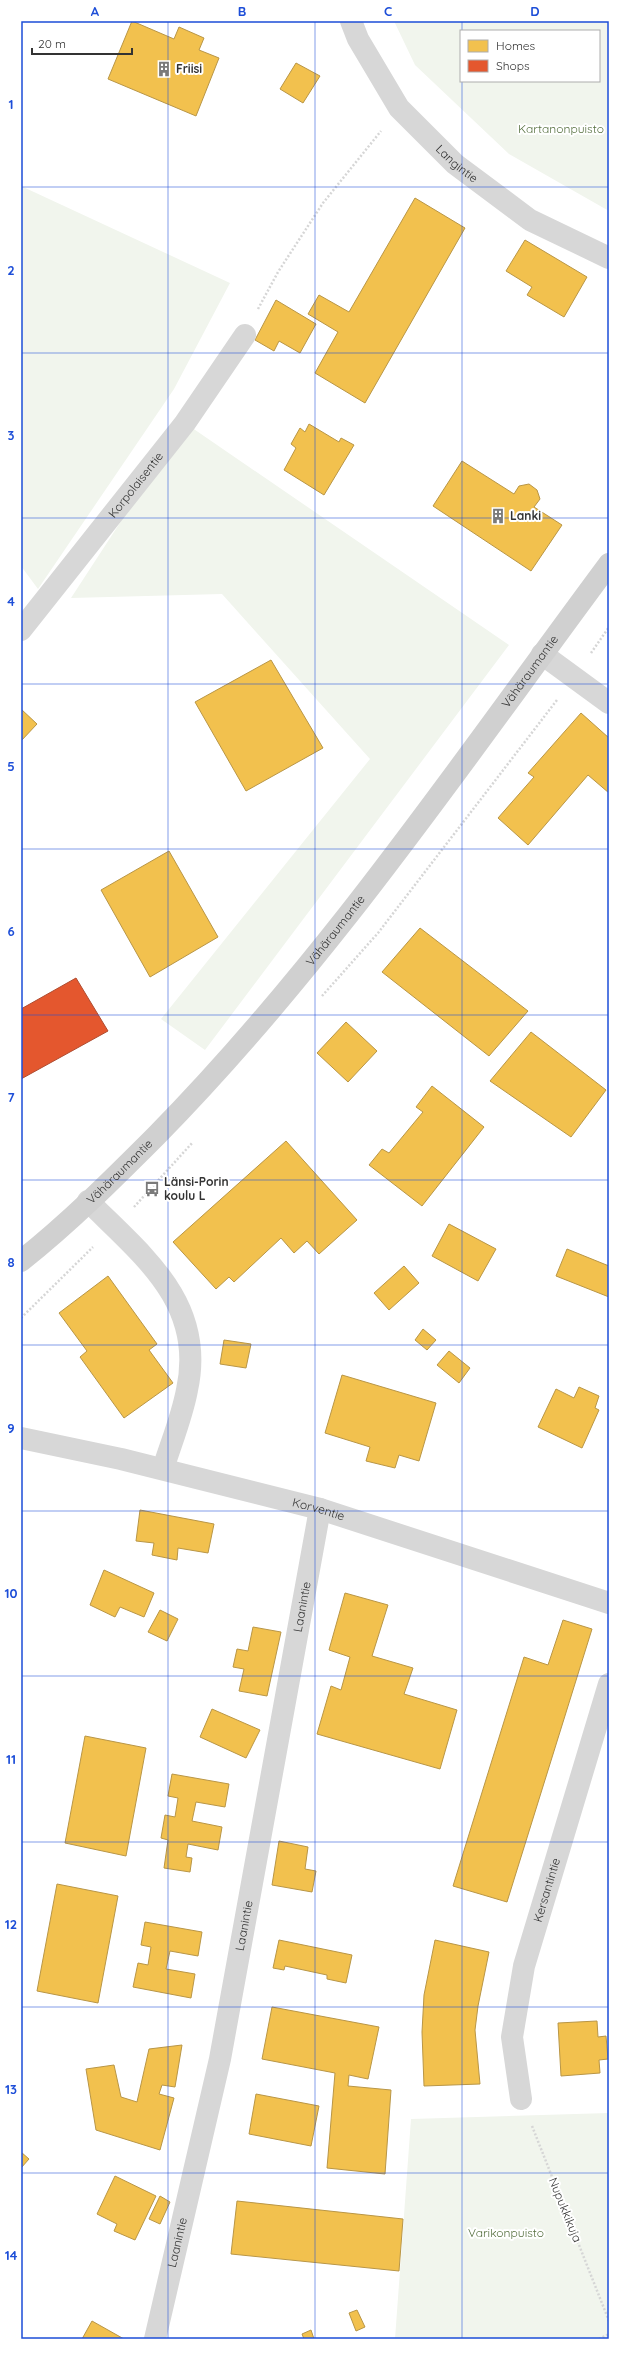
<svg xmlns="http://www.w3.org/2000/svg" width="630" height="2360" font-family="Quicksand,sans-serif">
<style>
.green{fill:#f1f5ed;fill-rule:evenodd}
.homes{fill:#f2c14e;stroke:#b99646}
.shops{fill:#e4572e;stroke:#af4c30}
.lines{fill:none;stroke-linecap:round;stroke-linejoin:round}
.path{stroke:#d6d6d6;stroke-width:2.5;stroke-dasharray:2 2;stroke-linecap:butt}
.street{stroke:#d7d7d7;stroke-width:22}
.secondary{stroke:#d0d0d0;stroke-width:22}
.grid{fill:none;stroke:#1d4ed8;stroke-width:1;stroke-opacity:0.55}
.labels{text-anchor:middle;stroke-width:4;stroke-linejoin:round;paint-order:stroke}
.poi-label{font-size:12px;font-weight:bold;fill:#333;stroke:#fff;text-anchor:start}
.park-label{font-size:12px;fill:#56703f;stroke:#fff}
.street-label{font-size:12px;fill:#333;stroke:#fff}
.neatline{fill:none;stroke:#1d4ed8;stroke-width:1.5}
.grid-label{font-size:13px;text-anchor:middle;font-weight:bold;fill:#1d4ed8}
</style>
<rect width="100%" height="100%" fill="#fff"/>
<!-- green -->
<path class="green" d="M 394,21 L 609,21 L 609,211 L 509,154 L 415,65 ZM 461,31 L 599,31 L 599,81 L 461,81 Z
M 21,186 L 230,283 L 174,389 L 38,589 L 21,566 Z
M 185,423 L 509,645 L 205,1050 L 161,1019 L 370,759 L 222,594 L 71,598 Z
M 609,2113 L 609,2339 L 395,2339 L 411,2119 Z"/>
<!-- homes -->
<path class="homes" d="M 132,21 L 174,39 L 179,27 L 204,38 L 199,50 L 219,58 L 196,116 L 108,79 Z
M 296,63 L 320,76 L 303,103 L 280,89 Z
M 415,198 L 465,228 L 365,403 L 315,373 L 338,332 L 308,314 L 319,295 L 349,312 Z
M 525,240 L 587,277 L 564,317 L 527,295 L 532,287 L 506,271 Z
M 276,300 L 316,324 L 300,353 L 279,341 L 274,351 L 255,340 Z
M 309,424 L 339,442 L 341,438 L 354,445 L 324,495 L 284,470 L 296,448 L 291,444 L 300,428 L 305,432 Z
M 462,461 L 514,494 L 519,486 L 529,484 L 537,490 L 540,499 L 534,507 L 562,525 L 531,571 L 433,506 Z
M 271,660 L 323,748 L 246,791 L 195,702 Z
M 21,709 L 37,724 L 21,741 Z
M 581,713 L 609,738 L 609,793 L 588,775 L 528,845 L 498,818 L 534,777 L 528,773 Z
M 169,851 L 218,937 L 150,977 L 101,890 Z
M 420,928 L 528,1011 L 489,1056 L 382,972 Z
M 346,1022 L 377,1051 L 348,1082 L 317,1053 Z
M 531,1032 L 606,1090 L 571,1137 L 490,1081 Z
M 432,1086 L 484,1127 L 422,1206 L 369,1165 L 382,1149 L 389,1153 L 423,1112 L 416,1107 Z
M 286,1141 L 357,1220 L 319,1254 L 307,1241 L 294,1253 L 281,1238 L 234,1282 L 229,1277 L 216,1289 L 173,1242 Z
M 449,1224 L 496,1249 L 478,1281 L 432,1256 Z
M 567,1249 L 609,1266 L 609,1297 L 556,1276 Z
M 404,1266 L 419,1283 L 389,1310 L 374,1293 Z
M 108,1276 L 157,1344 L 149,1350 L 173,1383 L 124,1418 L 80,1357 L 87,1351 L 59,1313 Z
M 423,1329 L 436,1340 L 427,1350 L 415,1340 Z
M 224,1340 L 251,1344 L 246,1368 L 220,1364 Z
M 449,1351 L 470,1368 L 459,1383 L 437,1365 Z
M 342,1375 L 436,1403 L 419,1461 L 399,1455 L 395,1468 L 366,1461 L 370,1447 L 325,1433 Z
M 579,1387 L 599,1396 L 595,1408 L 599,1410 L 582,1448 L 538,1427 L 556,1389 L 574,1398 Z
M 140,1510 L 214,1524 L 208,1553 L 178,1548 L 177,1560 L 152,1555 L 154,1543 L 136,1541 Z
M 104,1570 L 154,1593 L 144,1617 L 120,1607 L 115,1617 L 90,1605 Z
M 345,1593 L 388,1605 L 372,1656 L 413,1668 L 404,1694 L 457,1710 L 440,1769 L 317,1734 L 331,1686 L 341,1690 L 350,1657 L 329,1650 Z
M 160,1610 L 178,1619 L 167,1641 L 148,1632 Z
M 563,1620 L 592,1629 L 507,1902 L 453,1886 L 524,1657 L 548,1665 Z
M 253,1627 L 281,1632 L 267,1696 L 239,1691 L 244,1669 L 233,1667 L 237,1649 L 248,1651 Z
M 212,1709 L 260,1730 L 246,1758 L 200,1737 Z
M 85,1736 L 146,1748 L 126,1856 L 65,1843 Z
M 172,1774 L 229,1784 L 225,1807 L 196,1802 L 192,1821 L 222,1827 L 218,1850 L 188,1844 L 186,1857 L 192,1858 L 190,1872 L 164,1868 L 168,1840 L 161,1838 L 165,1815 L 175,1817 L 178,1798 L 168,1796 Z
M 279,1841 L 308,1847 L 305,1869 L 316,1871 L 312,1892 L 272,1885 Z
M 57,1884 L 118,1896 L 98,2003 L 37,1991 Z
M 145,1922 L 202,1932 L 198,1956 L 170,1951 L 166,1969 L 195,1974 L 191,1998 L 133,1987 L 138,1963 L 148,1965 L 151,1947 L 141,1945 Z
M 279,1940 L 352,1955 L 346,1983 L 327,1979 L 327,1975 L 285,1966 L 284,1970 L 273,1968 Z
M 435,1940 L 489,1952 L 478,2006 L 475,2030 L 480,2084 L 424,2086 L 422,2032 L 424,1995 Z
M 272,2007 L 379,2027 L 368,2079 L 349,2075 L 348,2086 L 391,2090 L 385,2174 L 327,2168 L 335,2073 L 262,2059 Z
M 597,2021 L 598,2037 L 606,2036 L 608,2059 L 599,2060 L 600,2073 L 561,2076 L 558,2023 Z
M 182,2045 L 175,2087 L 162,2085 L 159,2094 L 174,2098 L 160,2150 L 96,2130 L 86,2069 L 114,2065 L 121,2097 L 137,2102 L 149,2049 Z
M 256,2094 L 319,2106 L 311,2146 L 249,2134 Z
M 21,2152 L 29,2159 L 21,2168 Z
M 115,2176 L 156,2196 L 135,2240 L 114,2231 L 117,2224 L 97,2214 Z
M 160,2196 L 170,2202 L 160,2224 L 149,2219 Z
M 237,2201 L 403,2219 L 399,2271 L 231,2254 Z
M 357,2310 L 365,2327 L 356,2331 L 349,2313 Z
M 92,2321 L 124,2339 L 82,2339 Z
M 311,2330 L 314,2339 L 304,2339 L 302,2334 Z"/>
<!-- shops -->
<path class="shops" d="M 76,978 L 108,1031 L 21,1079 L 21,1009 Z"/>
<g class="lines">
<!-- path -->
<path class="path" d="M 258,309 L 278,272 L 323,203 L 381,131
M 591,653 L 609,627
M 322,996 L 378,933 L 557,700
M 134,1207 L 193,1142
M 21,1318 L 93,1247
M 532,2126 L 609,2321
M 599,2339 L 609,2334"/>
<!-- street -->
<g class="street">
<path id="s1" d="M 351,21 L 358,39 L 399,108 L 455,164 L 530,220 L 609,258"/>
<path id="s2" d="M 21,630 L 185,423 L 245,335"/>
<path d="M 542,654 L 609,703"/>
<path d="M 88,1201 C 143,1256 206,1303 187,1390 C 182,1417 171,1443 163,1469"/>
<path id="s3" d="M 21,1438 L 121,1459 L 320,1509 L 609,1603"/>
<path id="s4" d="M 521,2099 L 512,2037 L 524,1966 L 609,1684"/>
<path id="s5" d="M 155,2339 L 220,2059 L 320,1509"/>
</g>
<!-- secondary -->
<path class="secondary" id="s6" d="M 21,1261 C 69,1223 113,1179 156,1136 C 327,962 464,759 609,564"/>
</g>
<!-- grid -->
<path class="grid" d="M 168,21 L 168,2339M 315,21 L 315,2339M 462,21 L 462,31M 462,81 L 462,2339M 21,187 L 609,187M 21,353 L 609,353M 21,518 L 609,518M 21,684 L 609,684M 21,849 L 609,849M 21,1015 L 609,1015M 21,1180 L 609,1180M 21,1345 L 609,1345M 21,1511 L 609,1511M 21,1676 L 609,1676M 21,1842 L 609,1842M 21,2007 L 609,2007M 21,2173 L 609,2173"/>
<!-- icons -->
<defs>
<symbol id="building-bare" viewBox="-9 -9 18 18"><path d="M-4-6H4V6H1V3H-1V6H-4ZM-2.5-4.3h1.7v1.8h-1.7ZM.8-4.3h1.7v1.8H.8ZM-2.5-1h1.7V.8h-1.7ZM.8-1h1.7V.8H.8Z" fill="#7a7a7a" stroke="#fff" stroke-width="2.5" paint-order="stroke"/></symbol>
<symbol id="bus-bare" viewBox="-9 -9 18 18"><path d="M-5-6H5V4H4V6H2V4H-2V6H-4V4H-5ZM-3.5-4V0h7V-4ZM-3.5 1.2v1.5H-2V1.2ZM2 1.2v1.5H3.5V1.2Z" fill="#7a7a7a" stroke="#fff" stroke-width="2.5" paint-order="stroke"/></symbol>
</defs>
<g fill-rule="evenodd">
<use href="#building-bare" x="153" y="58" width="22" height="22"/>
<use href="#building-bare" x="487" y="505" width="22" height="22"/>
<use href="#bus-bare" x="141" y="1178" width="22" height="22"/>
</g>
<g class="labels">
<!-- poi labels -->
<g class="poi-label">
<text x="176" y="73">Friisi</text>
<text x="510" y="520">Lanki</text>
<text x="164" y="1186">Länsi-Porin<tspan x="164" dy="14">koulu L</tspan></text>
</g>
<!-- park labels -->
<g class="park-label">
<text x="561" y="133">Kartanonpuisto</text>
<text x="506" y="2237">Varikonpuisto</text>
</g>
<!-- street labels -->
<g class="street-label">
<text dy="4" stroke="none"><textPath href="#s1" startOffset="180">Langintie</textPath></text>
<text dy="4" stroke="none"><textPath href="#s2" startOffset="185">Korpolaisentie</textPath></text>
<text dy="4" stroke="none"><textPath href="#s6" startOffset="781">Vähäraumantie</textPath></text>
<text dy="4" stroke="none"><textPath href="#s6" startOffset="457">Vähäraumantie</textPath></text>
<text dy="4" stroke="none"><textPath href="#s6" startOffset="133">Vähäraumantie</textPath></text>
<text dy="4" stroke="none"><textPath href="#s3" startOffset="306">Korventie</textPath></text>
<text dy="4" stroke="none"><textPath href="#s5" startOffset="747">Laanintie</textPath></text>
<text dy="4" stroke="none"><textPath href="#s4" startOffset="214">Kersantintie</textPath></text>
<text dy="4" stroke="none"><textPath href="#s5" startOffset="423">Laanintie</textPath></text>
<text transform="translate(565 2210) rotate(68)" y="4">Nupukkikuja</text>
<text dy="4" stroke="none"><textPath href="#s5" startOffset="99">Laanintie</textPath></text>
</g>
</g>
<!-- border -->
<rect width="630" height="2360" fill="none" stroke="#ffffff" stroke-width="44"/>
<!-- legend -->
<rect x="460" y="30" width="140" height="52" fill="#ffffff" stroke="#adadad"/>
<rect x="468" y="40" width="20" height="12" fill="#f2c14e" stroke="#adadad"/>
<text x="496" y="50" font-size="12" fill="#333333">Homes</text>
<rect x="468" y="60" width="20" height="12" fill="#e4572e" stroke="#adadad"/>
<text x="496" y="70" font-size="12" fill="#333333">Shops</text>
<!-- scale -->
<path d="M32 48v6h100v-6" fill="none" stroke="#333333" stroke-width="2"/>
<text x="38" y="48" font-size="12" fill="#333333" stroke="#ffffff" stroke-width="3" paint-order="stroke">20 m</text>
<rect x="22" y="22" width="586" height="2316" class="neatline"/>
<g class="grid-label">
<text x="95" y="16">A</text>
<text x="242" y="16">B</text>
<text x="388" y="16">C</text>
<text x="535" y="16">D</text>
<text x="11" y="109">1</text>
<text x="11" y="275">2</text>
<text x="11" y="440">3</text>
<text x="11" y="606">4</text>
<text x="11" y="771">5</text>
<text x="11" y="936">6</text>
<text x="11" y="1102">7</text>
<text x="11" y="1267">8</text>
<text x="11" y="1433">9</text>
<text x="11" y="1598">10</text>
<text x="11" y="1764">11</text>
<text x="11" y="1929">12</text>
<text x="11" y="2094">13</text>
<text x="11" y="2260">14</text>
</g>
</svg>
